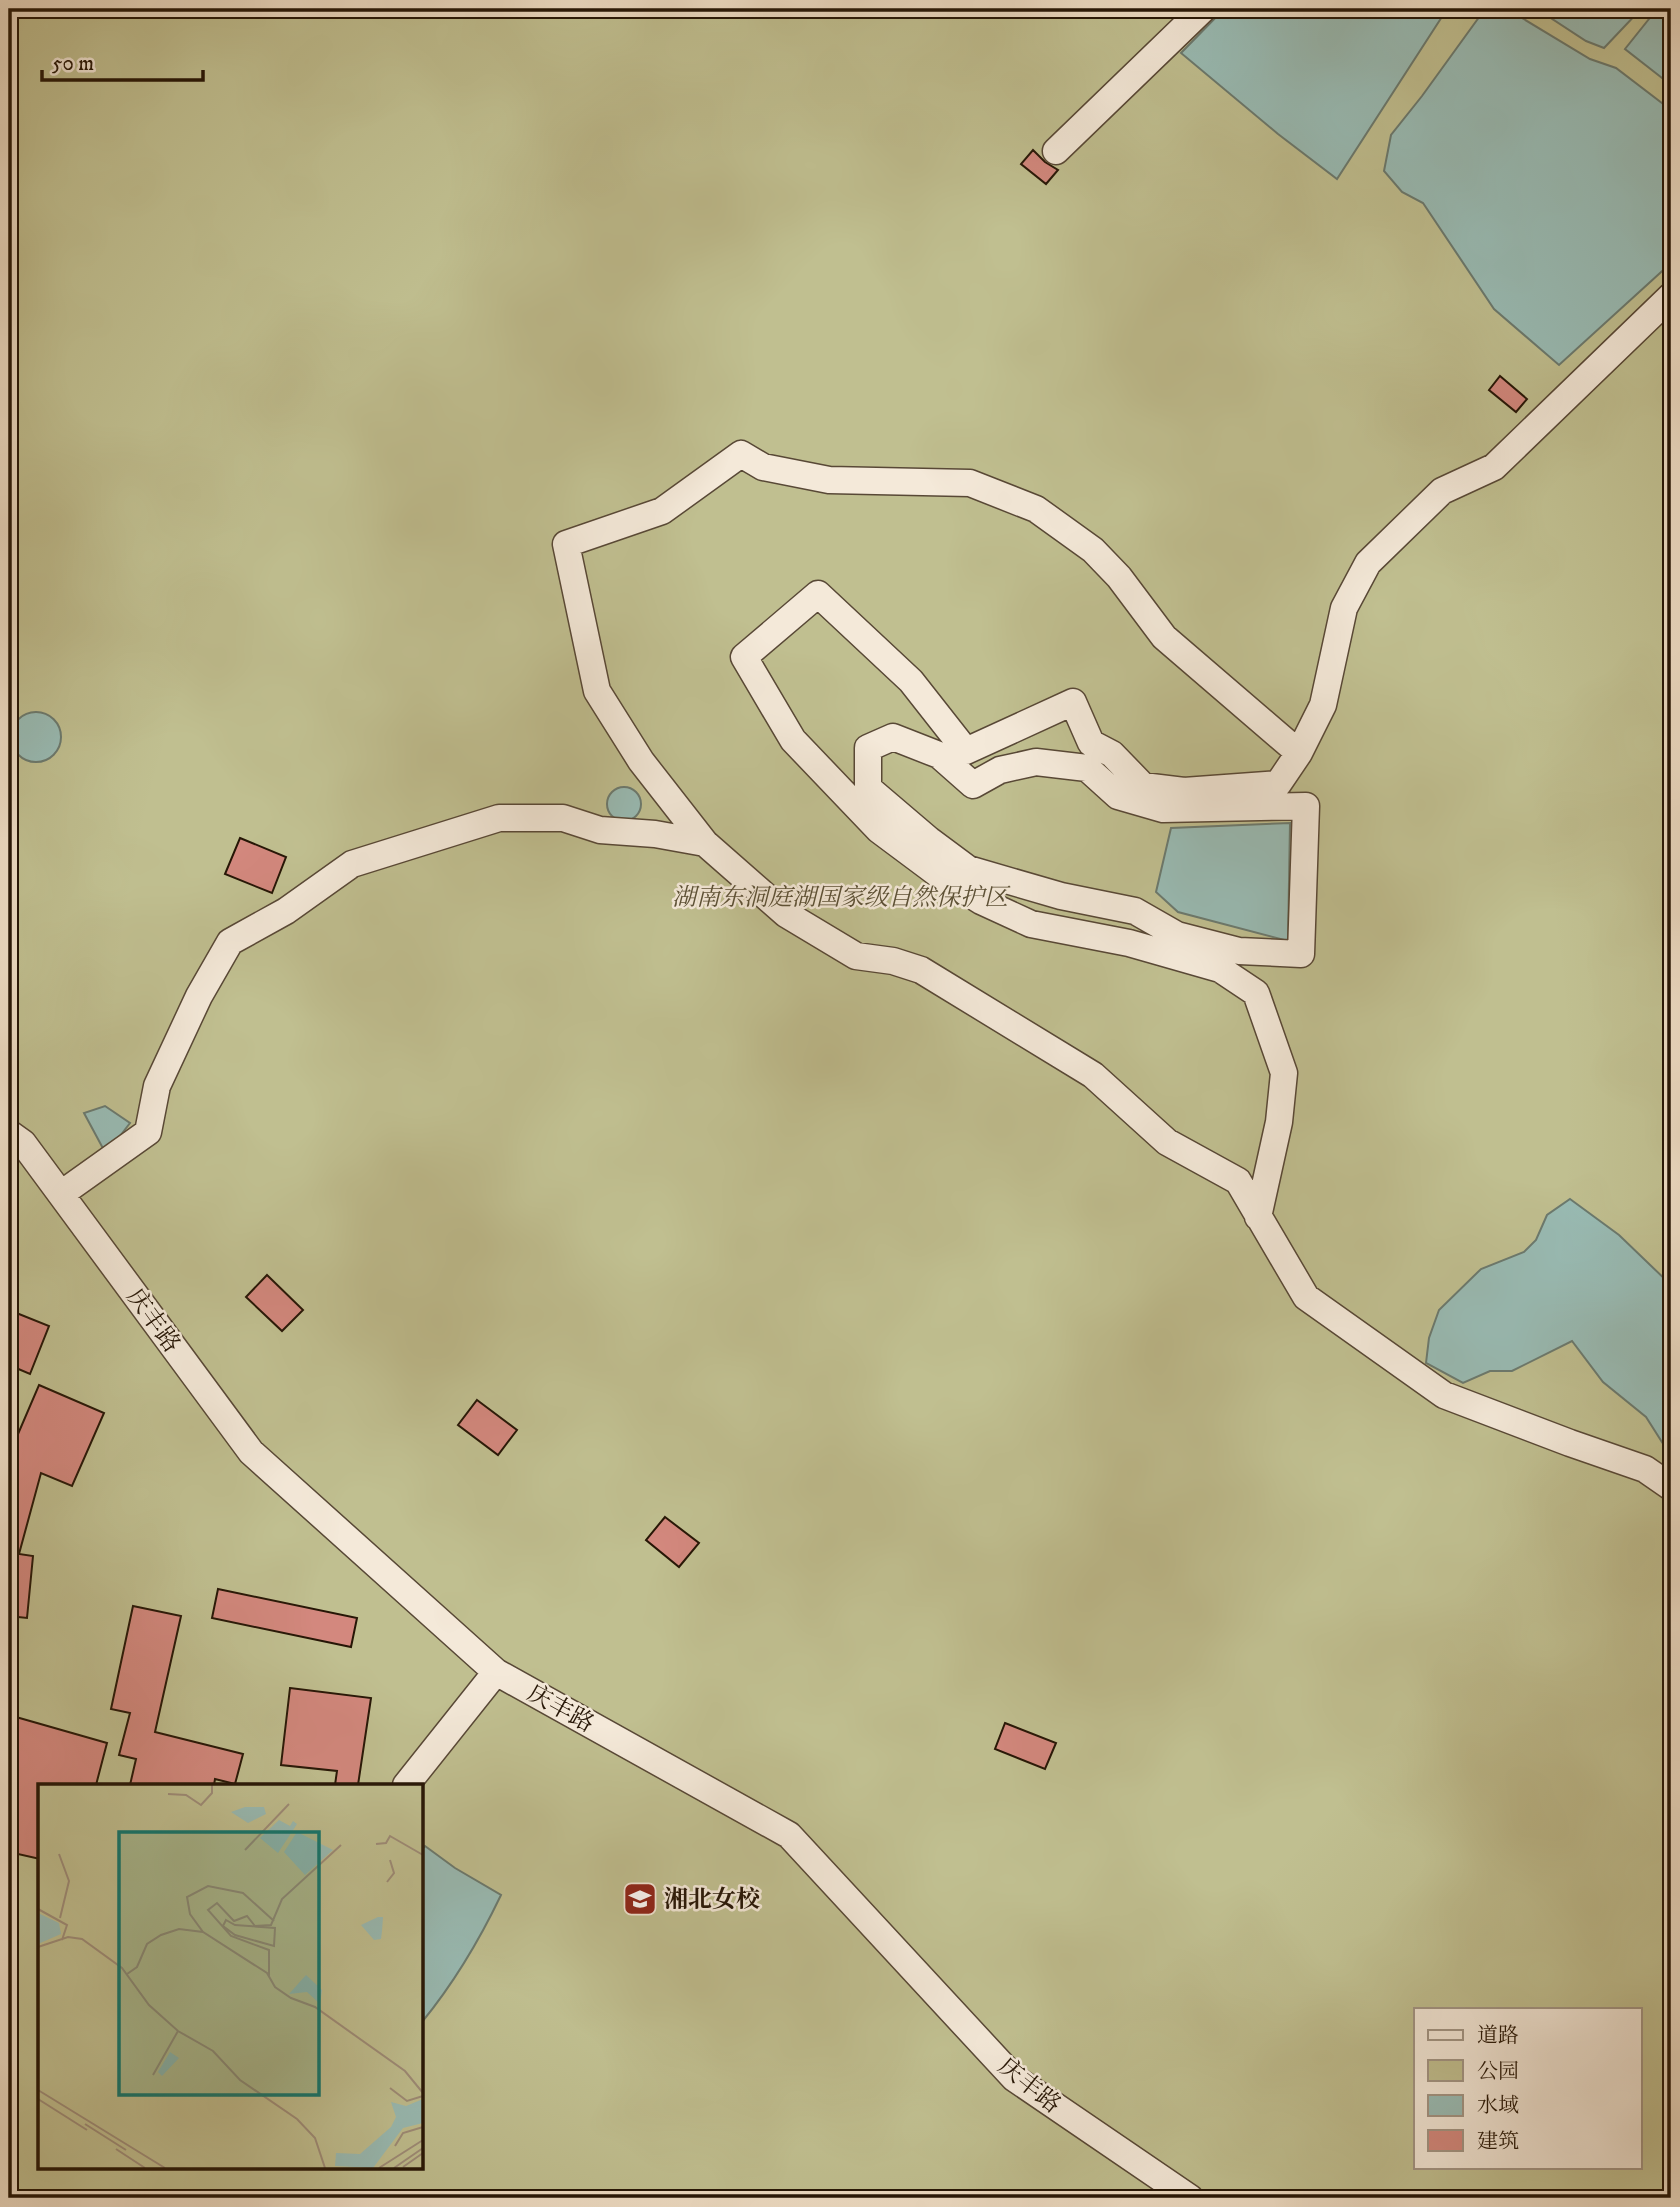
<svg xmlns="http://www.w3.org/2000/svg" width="1680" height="2207" font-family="'IM FELL DW Pica','Noto Serif SC',serif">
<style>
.green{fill:#c0bf90;stroke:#736a4b;stroke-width:2;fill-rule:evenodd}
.water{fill:#99bcb5;stroke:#6b7a6f;stroke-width:2}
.building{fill:#d3887e;stroke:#261606;stroke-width:2}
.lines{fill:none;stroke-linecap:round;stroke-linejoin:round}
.minor-casing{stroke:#584836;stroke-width:29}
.minor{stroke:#f4e9d9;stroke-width:26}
.labels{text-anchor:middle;stroke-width:5;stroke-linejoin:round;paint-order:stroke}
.park-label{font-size:24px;font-style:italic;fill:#5c5136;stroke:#f4e9d9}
.street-label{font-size:24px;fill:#261606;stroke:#f4e9d9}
.poi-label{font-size:24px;font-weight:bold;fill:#261606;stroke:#f4e9d9;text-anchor:start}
.inset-road{fill:none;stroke:#9e8d79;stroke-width:2}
.view{fill:#0f766e;fill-opacity:0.15;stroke:#0f766e;stroke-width:3.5}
.inset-edge{fill:none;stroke:#261606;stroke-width:3.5}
</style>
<rect width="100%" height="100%" fill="#eeddc5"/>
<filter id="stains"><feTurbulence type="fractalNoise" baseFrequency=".00286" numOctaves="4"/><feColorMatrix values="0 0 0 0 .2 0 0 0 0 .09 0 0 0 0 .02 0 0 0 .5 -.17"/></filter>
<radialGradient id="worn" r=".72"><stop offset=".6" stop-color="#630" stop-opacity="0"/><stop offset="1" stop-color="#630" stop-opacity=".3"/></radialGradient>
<!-- green -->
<path class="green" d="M 9,9 L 1671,9 L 1671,2198 L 9,2198 ZM 40,1785 L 422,1785 L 422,2167 L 40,2167 ZM 1416,2009 L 1640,2009 L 1640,2167 L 1416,2167 Z"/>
<!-- water -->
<path class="water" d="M 1224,9 L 1447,9 L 1337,179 L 1278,134 L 1181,53 Z
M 1485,9 L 1507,9 L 1590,59 L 1616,68 L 1671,110 L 1671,263 L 1559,365 L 1494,309 L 1423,203 L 1402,192 L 1384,171 L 1391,135 L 1422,96 Z
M 1537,9 L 1641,9 L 1604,48 L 1586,41 Z
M 1657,9 L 1671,9 L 1671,85 L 1625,49 Z
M11 737a25 25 0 1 1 50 0a25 25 0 1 1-50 0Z
M607 804a17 17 0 1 1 34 0a17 17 0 1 1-34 0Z
M 1290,823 L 1288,941 L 1178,912 L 1156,892 L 1171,828 Z
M 105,1106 L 130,1123 L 106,1154 L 84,1113 Z
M 1570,1199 L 1619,1235 L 1671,1285 L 1671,1448 L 1667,1450 L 1646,1417 L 1603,1382 L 1572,1341 L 1512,1371 L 1490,1371 L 1463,1383 L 1426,1363 L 1429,1338 L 1439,1310 L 1481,1269 L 1524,1252 L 1536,1240 L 1547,1215 Z
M 425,1846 L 455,1868 L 501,1895 C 479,1941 454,1983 422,2022 L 422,1849 Z"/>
<!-- building -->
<path class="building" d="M 1033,150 L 1045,162 L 1058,170 L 1046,184 L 1021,164 Z
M 1500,376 L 1527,399 L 1516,412 L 1489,390 Z
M 240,838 L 286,857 L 272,893 L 225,874 Z
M 267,1275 L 303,1310 L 282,1331 L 246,1297 Z
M 9,1310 L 49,1326 L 30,1374 L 9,1365 Z
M 39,1385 L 104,1413 L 72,1486 L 41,1473 L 19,1554 L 33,1556 L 27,1618 L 9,1616 L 9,1455 Z
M 477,1400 L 517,1430 L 498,1455 L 458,1425 Z
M 665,1517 L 699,1543 L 679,1567 L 646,1540 Z
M 218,1589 L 357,1618 L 351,1647 L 212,1618 Z
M 133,1606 L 181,1616 L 155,1732 L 243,1754 L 235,1784 L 215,1779 L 214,1785 L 130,1785 L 136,1759 L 119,1755 L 130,1713 L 111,1709 Z
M 290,1688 L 371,1698 L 358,1785 L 335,1785 L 337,1771 L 281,1765 Z
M 9,1715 L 107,1743 L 96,1785 L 40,1785 L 40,1859 L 9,1852 Z
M 1005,1723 L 1056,1743 L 1045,1769 L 995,1749 Z"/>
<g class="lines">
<defs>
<path id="minor" d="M 1056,151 L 1203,9
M 893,737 L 939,755 L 973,785 L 1000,770 L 1036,762 L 1087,768 L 1118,796 L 1163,809 L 1306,806 L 1301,954 L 1239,951 L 1177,935 L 1135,911 L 1061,896 L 968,869 L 929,840 L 868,788 L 868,748 Z
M 705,843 L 641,761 L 597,691 L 566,544 L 662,511 L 741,454 L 763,467 L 829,480 L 970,483 L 1036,509 L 1093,550 L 1119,577 L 1164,637 L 1299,753
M 9,1133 L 23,1143 L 251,1452 L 496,1672 L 789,1835 L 1014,2078 L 1190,2198
M 61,1194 L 148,1132 L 157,1086 L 199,996 L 230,942 L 286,911 L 352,864 L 499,818 L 563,818 L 600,830 L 655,834 L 705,843 L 786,914 L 856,956 L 893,961 L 921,970 L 1093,1075 L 1167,1142 L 1238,1181 L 1306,1297 L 1444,1395 L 1570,1443 L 1645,1469 L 1671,1487
M 1258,1217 L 1279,1122 L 1284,1073 L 1256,993 L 1220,969 L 1129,943 L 1031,924 L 981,901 L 938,874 L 879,830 L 793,740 L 744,657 L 818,594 L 911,681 L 966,751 L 1073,702 L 1091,743 L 1112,754 L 1143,786 L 1184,791 L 1278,784 L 1299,753 L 1323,705 L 1344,608 L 1368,563 L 1442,491 L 1494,467 L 1671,296
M 406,1785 L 496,1672"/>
</defs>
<!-- minor casing -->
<use href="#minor" class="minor-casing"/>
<!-- minor -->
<use href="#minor" class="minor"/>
</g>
<!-- icons -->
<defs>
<symbol id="school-square" viewBox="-11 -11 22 22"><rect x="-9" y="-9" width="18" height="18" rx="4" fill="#8f2418" stroke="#f4e9d9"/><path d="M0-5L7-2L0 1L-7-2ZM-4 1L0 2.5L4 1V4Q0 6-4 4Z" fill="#fff"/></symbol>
</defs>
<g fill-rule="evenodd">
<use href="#school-square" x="621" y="1880" width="38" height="38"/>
</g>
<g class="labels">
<!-- park labels -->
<g class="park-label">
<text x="840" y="905">湖南东洞庭湖国家级自然保护区</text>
</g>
<!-- street labels -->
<g class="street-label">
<text transform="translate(154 1320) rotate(54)" y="8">庆丰路</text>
<text transform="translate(561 1708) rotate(29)" y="8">庆丰路</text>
<text transform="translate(1030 2085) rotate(39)" y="8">庆丰路</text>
</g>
<!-- poi labels -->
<g class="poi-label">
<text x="664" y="1907">湘北女校</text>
</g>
</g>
<!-- overview -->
<g transform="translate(38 1784)">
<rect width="385" height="385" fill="#eeddc5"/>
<path d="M 0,1 L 385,1 L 385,384 L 0,384 Z" fill="#c0bf90"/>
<path d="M 207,23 L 226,23 L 228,30 L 210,39 L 193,28 ZM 241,36 L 252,42 L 255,37 L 259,40 L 240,69 L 222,54 ZM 259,48 L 295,66 L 267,91 L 246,68 ZM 0,129 L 21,139 L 23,150 L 0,160 ZM 340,133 L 345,133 L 344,147 L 343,155 L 336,156 L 323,141 ZM 268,191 L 284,206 L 282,220 L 269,208 L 251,210 ZM 132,268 L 141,274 L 124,292 L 120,288 ZM 385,315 L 385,339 L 365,344 L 335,384 L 297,382 L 298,369 L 322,370 L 353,343 L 358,333 L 353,318 L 368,322 Z" fill="#99bcb5"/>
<path class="inset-road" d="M 130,10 L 148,11 L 163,21 L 174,9 L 174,1M 338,60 L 348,59 L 352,52 L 385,71M 207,66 L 251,20M 21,70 L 31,97 L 22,134M 349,98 L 356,89 L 352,76M 0,125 L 29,141 L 24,156M 188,136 L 197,141 L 237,144 L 236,162 L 197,151 L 185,142 ZM 165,148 L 152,130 L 149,113 L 170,102 L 205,109 L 236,137M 0,163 L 30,153 L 44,155 L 84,184 L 111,221 L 140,247 L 175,267 L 202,296 L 259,335 L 277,354 L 287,384M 89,190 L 99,183 L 109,160 L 123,151 L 141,145 L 165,148 L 229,189 L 237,203 L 253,214 L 277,223 L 367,287 L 385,309M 231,192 L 231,166 L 193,152 L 170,126 L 179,119 L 196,137 L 209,132 L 217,142 L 233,141 L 244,115 L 303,61M 115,291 L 140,247M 352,304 L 369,317 L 385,312M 0,306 L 127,384M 0,315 L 49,346M 47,340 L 88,366M 357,362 L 365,349 L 385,343M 78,365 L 107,384M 365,383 L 385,369M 341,384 L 385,356M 356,384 L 385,364"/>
<path class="view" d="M 81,48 L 281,48 L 281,311 L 81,311 Z"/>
<rect width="385" height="385" class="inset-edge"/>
</g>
<!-- margin -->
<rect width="1680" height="2207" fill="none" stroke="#eeddc5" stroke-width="35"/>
<rect x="10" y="10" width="1659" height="2186" fill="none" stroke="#261606" stroke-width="3.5"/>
<rect x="18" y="18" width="1645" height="2172" fill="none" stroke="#261606" stroke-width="2"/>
<!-- legend -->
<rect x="1414" y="2008" width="228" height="161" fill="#f4e9d9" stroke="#a29585" stroke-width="2"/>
<rect x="1428" y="2030" width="35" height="10" fill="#f4e9d9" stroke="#a29585" stroke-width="2"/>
<text x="1477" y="2042" font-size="21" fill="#261606">道路</text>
<rect x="1428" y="2060" width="35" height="21" fill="#c0bf90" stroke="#a29585" stroke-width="2"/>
<text x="1477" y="2078" font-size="21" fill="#261606">公园</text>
<rect x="1428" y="2095" width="35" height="21" fill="#99bcb5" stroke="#a29585" stroke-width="2"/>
<text x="1477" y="2112" font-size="21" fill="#261606">水域</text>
<rect x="1428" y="2130" width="35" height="21" fill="#d3887e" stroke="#a29585" stroke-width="2"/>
<text x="1477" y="2148" font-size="21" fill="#261606">建筑</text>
<!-- scale -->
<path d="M42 70v10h161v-10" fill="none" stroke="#261606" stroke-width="3.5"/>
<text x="52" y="70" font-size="21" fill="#261606" stroke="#f4e9d9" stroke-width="5" paint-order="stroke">50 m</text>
<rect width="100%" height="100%" filter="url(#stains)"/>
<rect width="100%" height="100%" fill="url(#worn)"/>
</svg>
